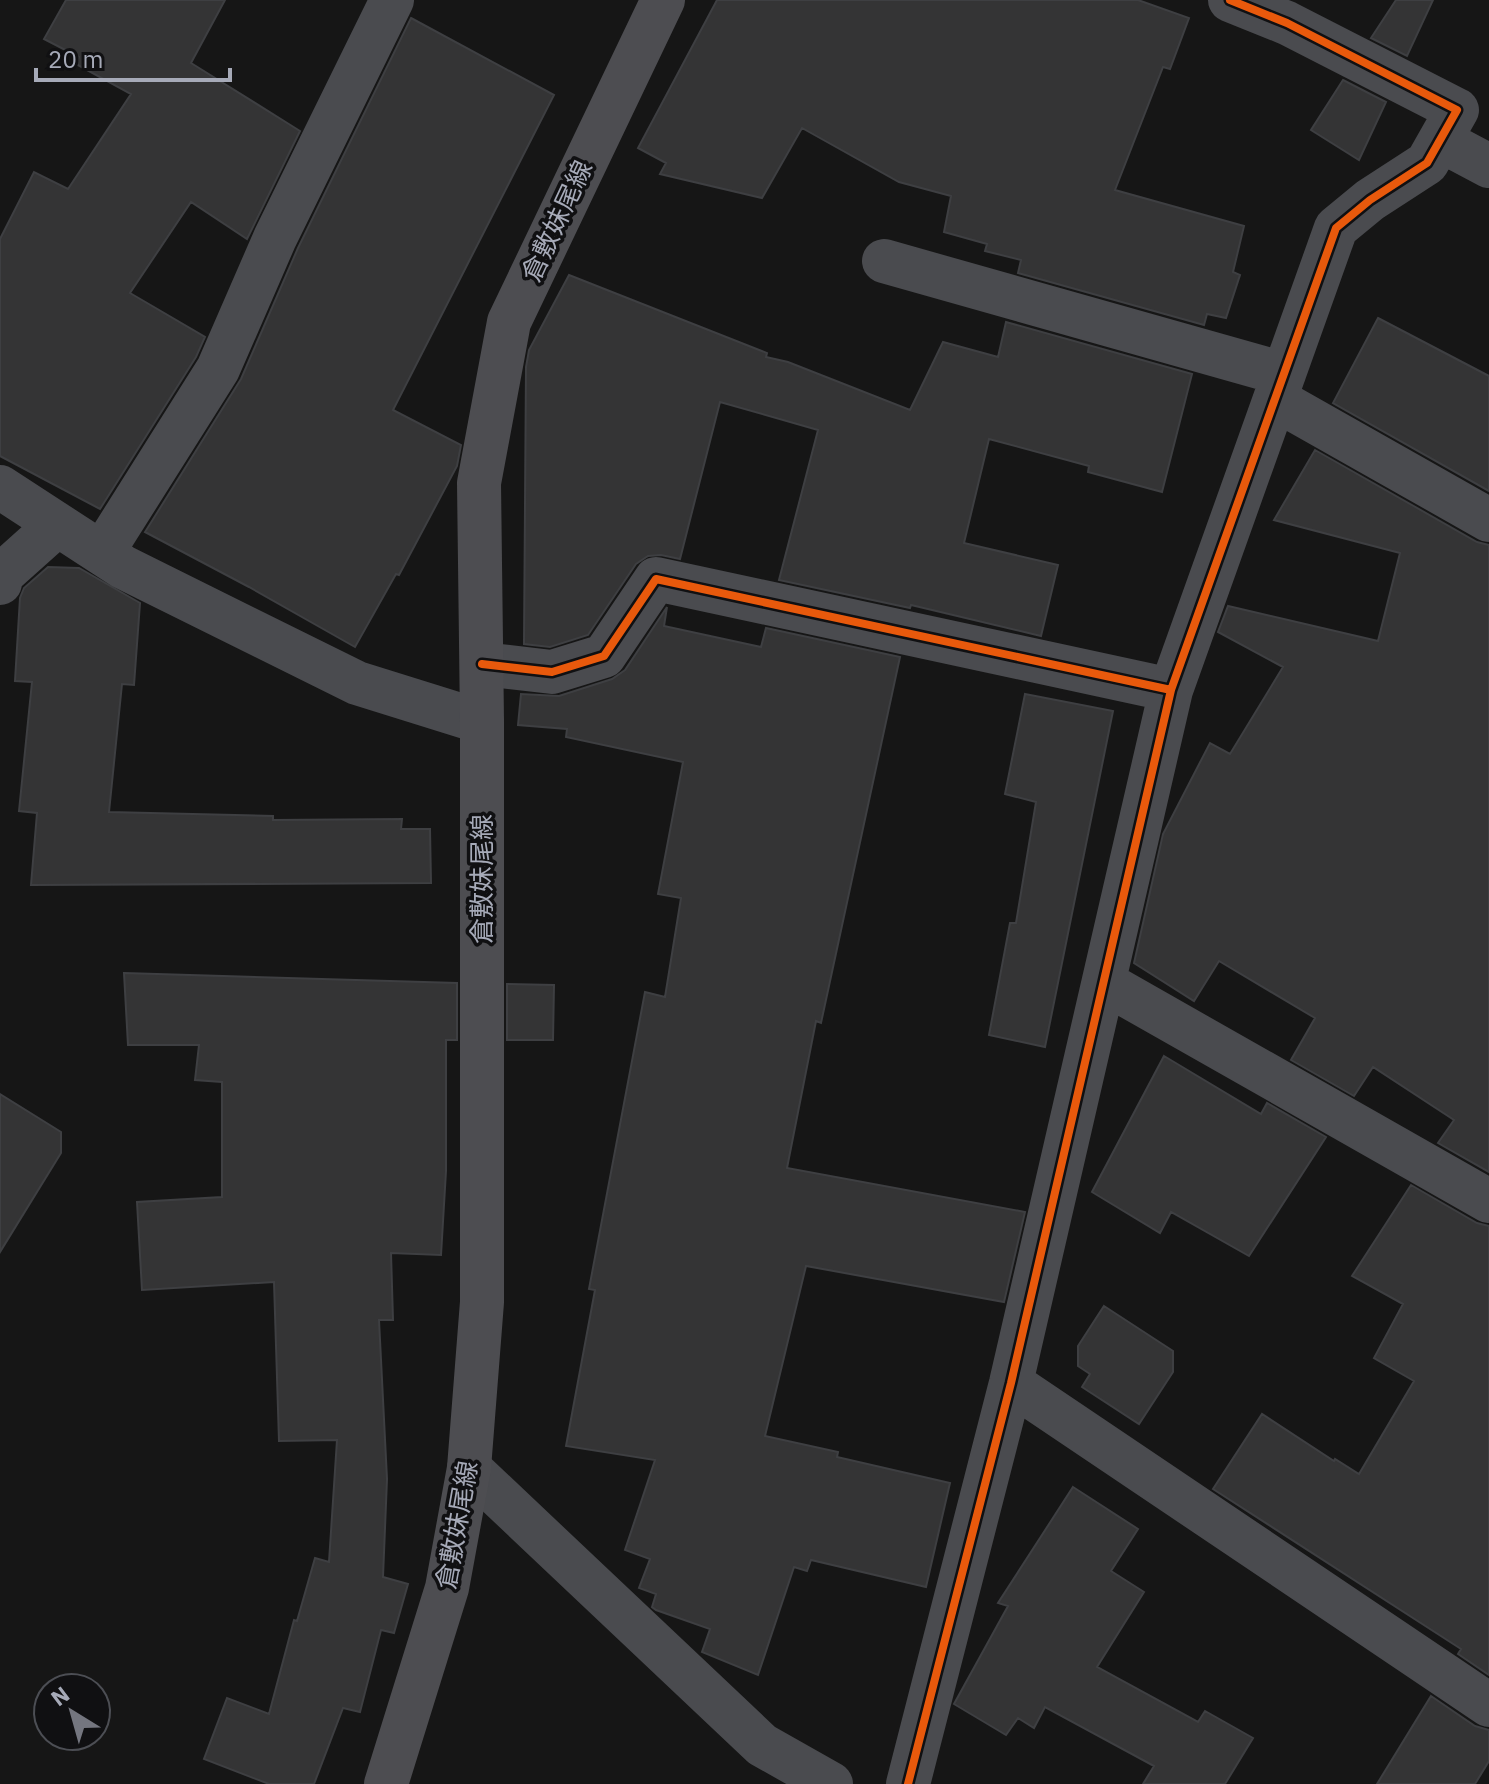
<svg xmlns="http://www.w3.org/2000/svg" width="1489" height="1784" font-family="'IBM Plex Sans','Noto Sans JP',sans-serif">
<style>
.building{fill:#343435;stroke:#3e3f42;stroke-width:2}
.lines{fill:none;stroke-linecap:round;stroke-linejoin:round}
.minor{stroke:#4a4b4f;stroke-width:44}
.major{stroke:#4d4d51;stroke-width:44}
.cycleway-casing{stroke:#101012;stroke-width:13}
.cycleway{stroke:#e8590c;stroke-width:8}
.labels{text-anchor:middle;stroke-width:7;stroke-linejoin:round;paint-order:stroke}
.street-label{font-size:26px;fill:#a6aab8;stroke:#101012}
</style>
<rect width="100%" height="100%" fill="#161616"/>
<!-- building -->
<path class="building" d="M 66,0 L 225,0 L 191,63 L 300,131 L 247,239 L 191,202 L 130,293 L 205,337 L 196,357 L 100,509 L 0,456 L 0,239 L 34,172 L 68,189 L 131,94 L 76,64 L 79,57 L 44,39 Z
M 717,0 L 1138,0 L 1189,18 L 1170,69 L 1163,67 L 1115,190 L 1244,226 L 1233,272 L 1240,275 L 1226,318 L 1207,314 L 1204,325 L 1018,273 L 1021,260 L 985,251 L 987,244 L 944,232 L 951,196 L 899,182 L 802,128 L 762,198 L 660,174 L 666,163 L 638,148 Z
M 1396,0 L 1433,0 L 1407,56 L 1371,38 Z
M 411,18 L 554,95 L 393,410 L 461,445 L 457,466 L 399,575 L 396,574 L 355,647 L 249,587 L 145,532 L 241,379 L 298,248 Z
M 1343,80 L 1386,102 L 1359,160 L 1311,130 Z
M 569,275 L 767,353 L 766,357 L 788,362 L 910,410 L 943,342 L 998,357 L 1006,322 L 1192,374 L 1162,492 L 1088,472 L 1089,466 L 989,439 L 964,543 L 1058,565 L 1041,636 L 911,605 L 910,608 L 779,580 L 818,430 L 720,402 L 680,559 L 661,555 L 648,556 L 636,564 L 588,635 L 550,647 L 524,644 L 526,367 L 529,350 Z
M 1378,318 L 1489,376 L 1489,491 L 1333,403 Z
M 1315,450 L 1477,542 L 1489,545 L 1489,1172 L 1438,1143 L 1454,1120 L 1373,1067 L 1354,1096 L 1291,1060 L 1315,1018 L 1219,961 L 1194,1001 L 1134,963 L 1163,834 L 1210,743 L 1230,754 L 1283,667 L 1218,632 L 1228,606 L 1378,641 L 1400,553 L 1274,520 Z
M 48,567 L 79,568 L 140,603 L 134,685 L 122,684 L 109,812 L 273,816 L 273,820 L 402,819 L 401,829 L 430,829 L 431,883 L 31,885 L 37,813 L 19,811 L 32,682 L 15,681 L 20,598 L 24,588 Z
M 667,607 L 664,626 L 761,647 L 766,628 L 900,657 L 821,1023 L 816,1021 L 787,1168 L 1025,1212 L 1004,1302 L 806,1266 L 765,1436 L 838,1452 L 837,1457 L 950,1483 L 926,1587 L 811,1560 L 807,1571 L 794,1567 L 758,1675 L 702,1652 L 710,1629 L 656,1610 L 652,1607 L 656,1594 L 639,1588 L 650,1559 L 625,1550 L 655,1460 L 566,1446 L 595,1290 L 589,1289 L 645,992 L 665,997 L 681,898 L 658,894 L 683,762 L 566,737 L 567,729 L 518,725 L 521,694 L 559,696 L 612,679 L 625,670 Z
M 1025,694 L 1113,711 L 1045,1047 L 989,1035 L 1010,923 L 1016,923 L 1036,802 L 1005,794 Z
M 124,973 L 457,983 L 457,1040 L 446,1040 L 446,1171 L 441,1255 L 391,1253 L 393,1320 L 379,1320 L 387,1479 L 383,1577 L 408,1584 L 394,1633 L 381,1630 L 360,1712 L 343,1708 L 314,1784 L 269,1784 L 204,1759 L 227,1698 L 269,1714 L 294,1620 L 297,1621 L 315,1558 L 329,1562 L 337,1440 L 279,1441 L 274,1282 L 142,1290 L 137,1202 L 222,1197 L 222,1082 L 195,1080 L 199,1045 L 128,1045 Z
M 507,984 L 554,985 L 553,1040 L 507,1040 Z
M 1164,1056 L 1261,1114 L 1267,1103 L 1326,1137 L 1249,1256 L 1171,1212 L 1160,1233 L 1092,1192 Z
M 0,1094 L 61,1132 L 61,1153 L 0,1252 Z
M 1411,1185 L 1477,1223 L 1489,1226 L 1489,1675 L 1458,1654 L 1461,1649 L 1213,1489 L 1262,1414 L 1334,1461 L 1335,1459 L 1359,1474 L 1414,1381 L 1374,1358 L 1403,1304 L 1352,1276 Z
M 1104,1306 L 1173,1351 L 1173,1372 L 1139,1424 L 1082,1387 L 1090,1374 L 1078,1366 L 1078,1346 Z
M 1073,1487 L 1138,1529 L 1111,1571 L 1144,1592 L 1097,1667 L 1198,1722 L 1205,1711 L 1253,1738 L 1225,1784 L 1143,1784 L 1154,1766 L 1045,1707 L 1034,1728 L 1018,1718 L 1006,1735 L 954,1704 L 1008,1606 L 998,1603 Z
M 1431,1696 L 1475,1726 L 1489,1730 L 1489,1761 L 1475,1784 L 1377,1784 Z"/>
<g class="lines">
<!-- minor -->
<path class="minor" d="M 1440,140 L 1489,166
M 884,261 L 1284,374
M 1275,399 L 1489,520
M 0,487 L 123,567 L 357,683 L 482,722
M 102,553 L 218,369 L 275,238 L 392,0
M 0,583 L 0,576 L 57,525
M 482,664 L 552,672 L 604,656 L 656,579 L 1171,690
M 1105,983 L 1489,1201
M 1011,1383 L 1489,1705
M 469,1468 L 762,1745 L 831,1784
M 908,1784 L 1011,1383 L 1171,690 L 1336,228 L 1370,200 L 1427,163 L 1457,110 L 1287,23 L 1230,0"/>
<!-- major -->
<path class="major" d="M 386,1784 L 447,1588 L 469,1468 L 482,1302 L 482,722 L 479,483 L 509,322 L 663,0"/>
<defs>
<path id="cycleway" d="M 482,664 L 552,672 L 604,656 L 656,579 L 1171,690
M 908,1784 L 1011,1383 L 1171,690 L 1336,228 L 1370,200 L 1427,163 L 1457,110 L 1287,23 L 1230,0"/>
</defs>
<!-- cycleway casing -->
<use href="#cycleway" class="cycleway-casing"/>
<!-- cycleway -->
<use href="#cycleway" class="cycleway"/>
</g>
<g class="labels">
<!-- street labels -->
<g class="street-label">
<text transform="translate(557 221) rotate(-65)" y="9">倉敷妹尾線</text>
<text transform="translate(482 879) rotate(-90)" y="9">倉敷妹尾線</text>
<text transform="translate(457 1525) rotate(-80)" y="9">倉敷妹尾線</text>
</g>
</g>
<!-- north arrow -->
<g transform="translate(72 1712) rotate(323)"><circle r="38" fill="#101012" stroke="#4c4e54" stroke-width="2"/>
<path d="M0-6L14 30L0 20L-14 30Z" fill="#74767f"/>
<text y="-12" font-size="22" font-weight="bold" text-anchor="middle" fill="#a6aab8">N</text>
</g>
<!-- scale -->
<path d="M36 68v12h194v-12" fill="none" stroke="#a6aab8" stroke-width="4"/>
<text x="48" y="68" font-size="24" fill="#a6aab8" stroke="#101012" stroke-width="6" paint-order="stroke">20 m</text>
</svg>
